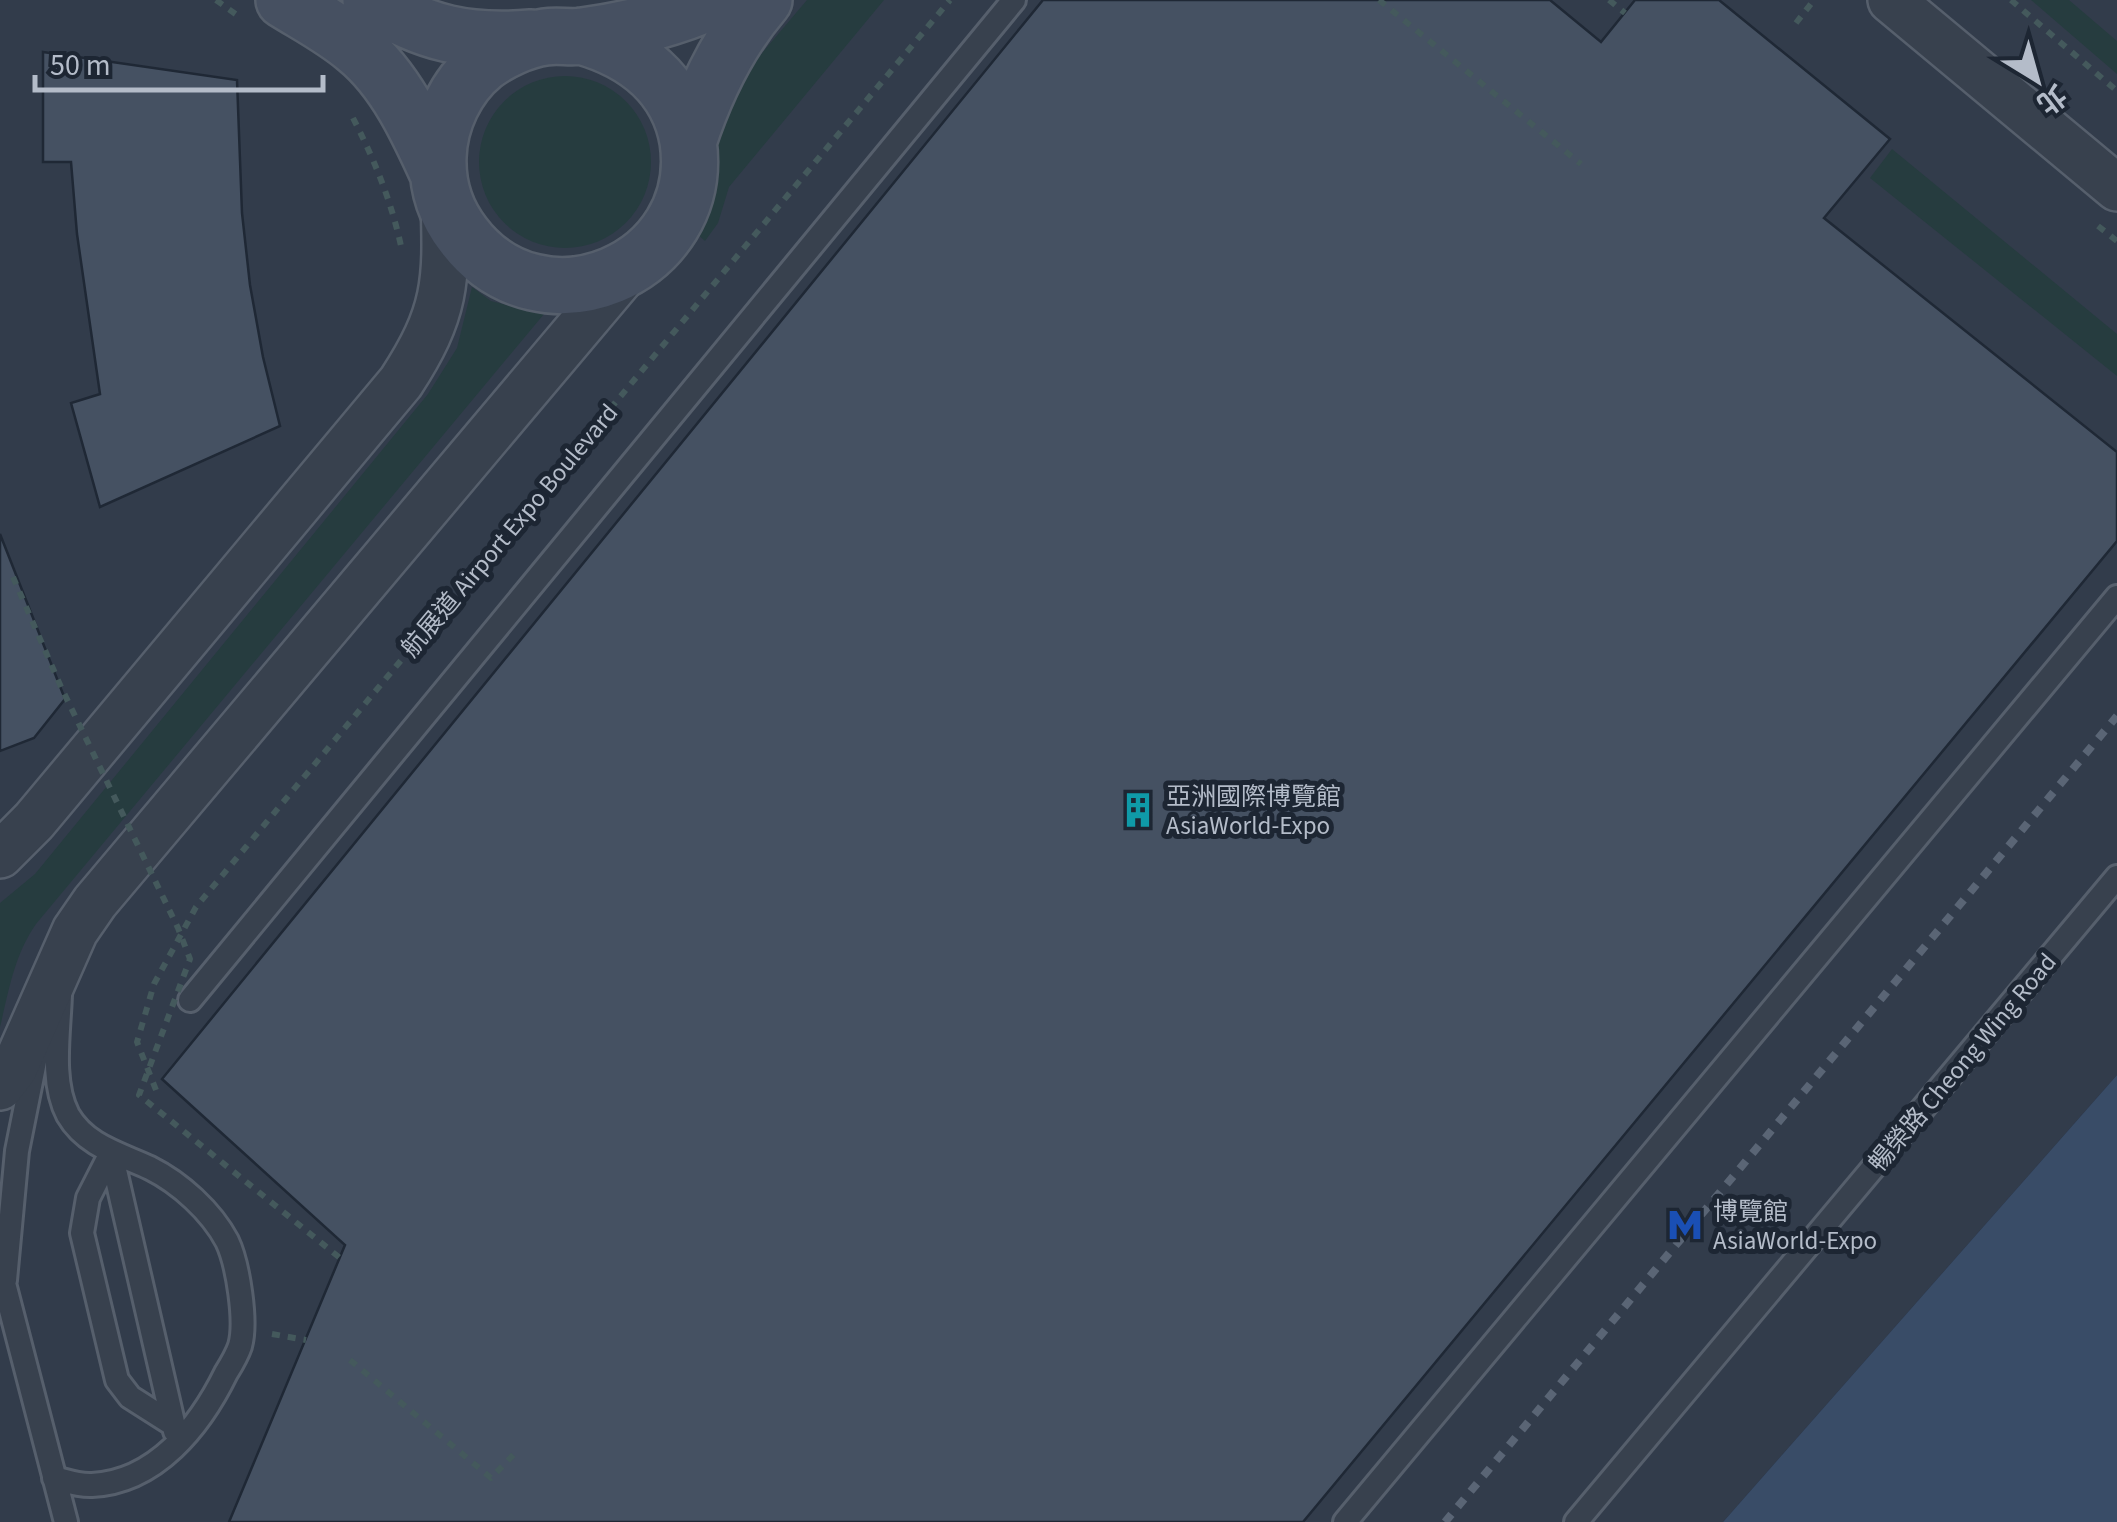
<svg xmlns="http://www.w3.org/2000/svg" width="2117" height="1522" font-family="'Source Sans 3','Noto Sans TC',sans-serif">
<style>
.airport{fill:#323c4b}
.green{fill:#263c3f}
.water{fill:#394c67}
.building{fill:#455162;stroke:#1f2835;stroke-width:2.5}
.lines{fill:none;stroke-linecap:round;stroke-linejoin:round}
.lane-casing{stroke:#565f6c;stroke-width:28}
.street-casing{stroke:#565f6c;stroke-width:50}
.secondary-casing{stroke:#565f6c;stroke-width:60}
.path{stroke:#44595c;stroke-width:6;stroke-dasharray:8 8;stroke-linecap:butt}
.lane{stroke:#38414e;stroke-width:22}
.street{stroke:#38414e;stroke-width:45}
.secondary{stroke:#465061;stroke-width:55}
.rail{stroke:#5a6575;stroke-width:8;stroke-dasharray:10 10;stroke-linecap:butt}
.path-bridge{stroke:#44595c;stroke-width:6;stroke-dasharray:8 8;stroke-linecap:butt}
.labels{text-anchor:middle;stroke-width:10;stroke-linejoin:round;paint-order:stroke}
.street-label{font-size:25px;fill:#b4bcc9;stroke:#1d2633}
.poi-label{font-size:25px;fill:#b4bcc9;stroke:#1d2633;text-anchor:start}
</style>
<rect width="100%" height="100%" fill="#242f3e"/>
<!-- airport -->
<path class="airport" d="M 0,0 L 2117,0 L 2117,1075 L 1723,1522 L 0,1522 Z"/>
<!-- green -->
<path class="green" d="M 807,0 L 884,0 L 729,187 L 718,223 L 705,241 L 697,234 L 713,188 L 719,129 L 745,73 Z
M 2031,0 L 2069,0 L 2117,41 L 2117,74 Z
M479 162a86 86 0 1 1 172 0a86 86 0 1 1-172 0Z
M 1892,149 L 2117,334 L 2117,376 L 1870,178 Z
M 472,287 L 491,301 L 544,314 L 36,924 C 14,956 9,990 0,1027 L 0,903 L 35,874 L 428,394 L 457,348 Z"/>
<!-- water -->
<path class="water" d="M 2117,1075 L 2117,1522 L 1723,1522 Z"/>
<!-- building -->
<path class="building" d="M 1043,0 L 1550,0 L 1601,42 L 1635,0 L 1719,0 L 1890,139 L 1824,218 L 2117,452 L 2117,541 L 1303,1522 L 229,1522 L 345,1245 L 162,1079 Z
M 43,52 L 237,80 L 242,213 L 250,285 L 263,357 L 280,426 L 100,507 L 71,403 L 100,394 L 77,234 L 71,162 L 43,162 Z
M 0,534 L 65,699 L 34,738 L 0,751 Z"/>
<g class="lines">
<defs>
<path id="lane" d="M 190,1000 L 1014,0
M 111,1153 L 88,1198 L 82,1233 L 117,1380 L 130,1397 L 174,1425
M 111,1153 L 175,1431
M 0,1268 L 66,1522
M 5,1280 L 17,1151 L 36,1056
M 54,1478 C 66,1481 80,1486 92,1485 C 156,1482 200,1426 226,1373 C 231,1365 237,1355 240,1346 C 247,1322 238,1264 227,1241 C 211,1211 180,1183 150,1168 C 120,1154 86,1146 68,1115 C 50,1081 59,1031 60,994
M 1345,1522 L 2117,597
M 1576,1522 L 2117,877"/>
<path id="street" d="M 1891,0 L 2117,188
M 0,855 L 34,821 L 401,382 C 446,313 447,282 444,202
M 0,1087 L 14,1069 L 75,931 L 95,902 L 631,266"/>
<path id="secondary" d="M 284,0 C 308,15 335,29 357,48 C 395,79 418,129 438,173
M 371,0 C 425,34 468,43 531,38
M 581,36 C 634,51 678,83 688,141 C 707,270 541,339 463,235 C 445,212 437,186 438,157 C 439,122 456,86 483,64 C 500,51 524,40 545,37 C 558,35 571,38 583,36 C 627,30 675,18 715,0
M 688,142 C 705,90 728,42 764,0"/>
</defs>
<!-- lane casing -->
<use href="#lane" class="lane-casing"/>
<!-- street casing -->
<use href="#street" class="street-casing"/>
<!-- secondary casing -->
<use href="#secondary" class="secondary-casing"/>
<!-- path -->
<path class="path" d="M 216,0 L 241,18
M 1379,0 L 1581,164
M 1609,0 L 1625,13
M 2011,0 L 2117,91
M 1796,23 L 1814,0
M 353,118 C 374,159 391,200 401,246
M 2098,226 L 2117,241
M 156,1090 L 137,1042 L 154,984 L 196,907 L 950,0
M 272,1334 L 306,1340
M 350,1360 L 491,1478 L 518,1450"/>
<!-- lane -->
<use href="#lane" class="lane"/>
<!-- street -->
<use href="#street" class="street"/>
<!-- secondary -->
<use href="#secondary" class="secondary"/>
<!-- rail -->
<path class="rail" d="M 1445,1522 L 2117,716"/>
<!-- path-bridge -->
<path class="path-bridge" d="M 13,577 L 61,687 L 178,928 L 190,959 L 139,1095 L 340,1258"/>
</g>
<!-- icons -->
<defs>
<symbol id="building-bare" viewBox="-9 -9 18 18"><path d="M-4-6H4V6H1V3H-1V6H-4ZM-2.5-4.3h1.7v1.8h-1.7ZM.8-4.3h1.7v1.8H.8ZM-2.5-1h1.7V.8h-1.7ZM.8-1h1.7V.8H.8Z" fill="#0f9aa8" stroke="#1d2633" stroke-width="2.5" paint-order="stroke"/></symbol>
<symbol id="metro-bare" viewBox="-9 -9 18 18"><path d="M-5.5 5V-5H-3L0 0L3-5H5.5V5H3V-.5L0 4L-3-.5V5Z" fill="#1a4fb4" stroke="#1d2633" stroke-width="2.5" paint-order="stroke"/></symbol>
</defs>
<g fill-rule="evenodd">
<use href="#building-bare" x="1113" y="785" width="50" height="50"/>
<use href="#metro-bare" x="1660" y="1200" width="50" height="50"/>
</g>
<g class="labels">
<!-- street labels -->
<g class="street-label">
<text transform="translate(509 530) rotate(-50)" y="9">航展道 Airport Expo Boulevard</text>
<text transform="translate(1962 1062) rotate(-50)" y="9">暢榮路 Cheong Wing Road</text>
</g>
<!-- poi labels -->
<g class="poi-label">
<text x="1166" y="805">亞洲國際博覽館<tspan x="1166" dy="29">AsiaWorld-Expo</tspan></text>
<text x="1713" y="1220">博覽館<tspan x="1713" dy="29">AsiaWorld-Expo</tspan></text>
</g>
</g>
<!-- north arrow -->
<g transform="translate(2037 80) rotate(143)" stroke="#1d2633" stroke-width="8" paint-order="stroke">
<path d="M0-8L18 38L0 25L-18 38Z" fill="#b4bcc9"/>
<text y="-15" font-size="28" font-weight="bold" text-anchor="middle" fill="#b4bcc9">北</text>
</g>
<!-- scale -->
<path d="M35 75v15h288v-15" fill="none" stroke="#b4bcc9" stroke-width="5"/>
<text x="50" y="75" font-size="30" fill="#b4bcc9" stroke="#1d2633" stroke-width="8" paint-order="stroke">50 m</text>
</svg>
